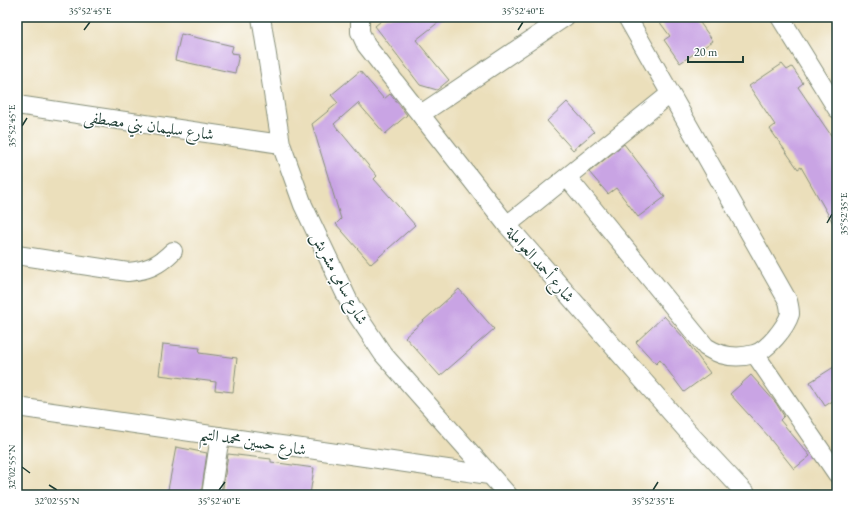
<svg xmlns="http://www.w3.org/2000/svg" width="854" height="512" font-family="'EB Garamond',Amiri,serif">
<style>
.building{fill:#c9a4e4}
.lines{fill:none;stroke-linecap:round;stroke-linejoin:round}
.minor-casing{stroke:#858e78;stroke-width:20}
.minor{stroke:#fff;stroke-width:18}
.ticks{fill:none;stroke:#1f3d34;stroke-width:1.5}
.labels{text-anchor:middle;stroke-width:3;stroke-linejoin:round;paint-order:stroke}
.street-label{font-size:16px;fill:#1f3d34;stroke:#fff}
.neatline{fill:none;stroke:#1f3d34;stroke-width:1.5}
.ticks-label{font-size:10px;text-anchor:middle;fill:#1f3d34}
</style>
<rect width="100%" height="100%" fill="#fff"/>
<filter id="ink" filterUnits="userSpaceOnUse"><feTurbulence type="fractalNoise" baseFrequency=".025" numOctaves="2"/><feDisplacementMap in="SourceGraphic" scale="8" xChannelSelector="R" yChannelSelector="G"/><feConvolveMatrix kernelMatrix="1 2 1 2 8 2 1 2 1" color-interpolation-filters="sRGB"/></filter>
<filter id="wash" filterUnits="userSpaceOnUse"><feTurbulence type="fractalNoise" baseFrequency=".012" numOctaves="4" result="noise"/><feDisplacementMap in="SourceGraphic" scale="16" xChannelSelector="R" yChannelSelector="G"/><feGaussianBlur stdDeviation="0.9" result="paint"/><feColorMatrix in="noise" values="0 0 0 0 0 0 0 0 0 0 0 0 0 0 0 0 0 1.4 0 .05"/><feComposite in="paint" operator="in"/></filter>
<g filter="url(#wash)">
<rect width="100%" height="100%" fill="#ebdfbb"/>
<g id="blocks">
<!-- building -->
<path class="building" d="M 386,17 L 445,17 L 416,40 L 449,80 L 437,90 L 420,85 L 375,26 Z
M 656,17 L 696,17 L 713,41 L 680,63 L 664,40 L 670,36 Z
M 181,34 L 233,46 L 231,53 L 239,54 L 235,73 L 175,60 Z
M 782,64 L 787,70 L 792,67 L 803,83 L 798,87 L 837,144 L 837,230 L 801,167 L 798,169 L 770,129 L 775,125 L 749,86 Z
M 360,71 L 384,99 L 390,94 L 407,115 L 385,134 L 358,103 L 334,124 L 377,176 L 374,179 L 415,225 L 371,264 L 336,224 L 341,219 L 312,124 L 338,103 L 331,95 Z
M 567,102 L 594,132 L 573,150 L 547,121 Z
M 624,144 L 665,197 L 638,217 L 616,188 L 608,194 L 589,172 Z
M 459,289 L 494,329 L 440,376 L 405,337 Z
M 664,316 L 685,339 L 710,373 L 684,392 L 660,360 L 656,364 L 636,342 Z
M 163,344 L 200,348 L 199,353 L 237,358 L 233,392 L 215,390 L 216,382 L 159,375 Z
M 837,365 L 837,398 L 825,406 L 810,382 Z
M 751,375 L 776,403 L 784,416 L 780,420 L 810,456 L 794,469 L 770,439 L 770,438 L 730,394 Z
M 176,447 L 207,453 L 201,495 L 167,495 Z
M 228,454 L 271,459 L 271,462 L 314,468 L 310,495 L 222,495 Z"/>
</g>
</g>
<g filter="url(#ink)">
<use href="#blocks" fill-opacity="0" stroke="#858e78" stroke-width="1"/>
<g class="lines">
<defs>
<path id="minor" d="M 261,17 L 281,144 L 303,205 L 351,306 L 383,354 L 508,495
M 360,17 L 360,32 L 366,45 L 507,225 L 689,433 L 747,495
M 780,17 L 837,109
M 17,105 L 281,144
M 421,114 L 565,17
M 567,177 L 706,347 C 720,356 737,359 754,354 C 767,351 786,327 790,314 C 790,310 789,305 788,301 L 627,17
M 507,225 L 670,94
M 17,255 L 128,272 C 148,270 158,266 173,251
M 755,354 L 837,474
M 17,407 L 489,475
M 211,495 L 220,436"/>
</defs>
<!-- minor casing -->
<use href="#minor" class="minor-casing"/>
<!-- minor -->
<use href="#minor" class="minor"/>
</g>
</g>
<!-- ticks -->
<path class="ticks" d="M 84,30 L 90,22M 518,30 L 523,22M 22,126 L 27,118M 827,223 L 832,214M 22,467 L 30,473M 49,485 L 57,490M 219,490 L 225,482M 653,490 L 658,482"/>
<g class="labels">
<!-- street labels -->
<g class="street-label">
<text transform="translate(149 125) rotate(8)" y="6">شارع سليمان بني مصطفى</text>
<text transform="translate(541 264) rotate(49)" y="6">شارع أحمد العواملة</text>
<text transform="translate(340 278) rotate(62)" y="6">شارع سامي مشربش</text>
<text transform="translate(253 441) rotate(9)" y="6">شارع حسين محمد التيم</text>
</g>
</g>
<!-- margin -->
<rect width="854" height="512" fill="none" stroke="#fff" stroke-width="44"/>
<!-- scale -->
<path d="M688 56v6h55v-6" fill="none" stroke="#1f3d34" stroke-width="2"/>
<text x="694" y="56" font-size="12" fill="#1f3d34" stroke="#ffffff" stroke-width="3" paint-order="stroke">20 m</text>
<rect x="22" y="22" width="810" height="468" class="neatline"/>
<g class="ticks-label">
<text x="90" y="14">35°52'45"E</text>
<text x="523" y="14">35°52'40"E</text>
<text transform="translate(11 126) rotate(-90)" y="4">35°52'45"E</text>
<text transform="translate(843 214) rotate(-90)" y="4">35°52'35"E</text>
<text transform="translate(11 467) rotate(-90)" y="4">32°02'55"N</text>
<text x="57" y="504">32°02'55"N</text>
<text x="219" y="504">35°52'40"E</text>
<text x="653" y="504">35°52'35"E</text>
</g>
</svg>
